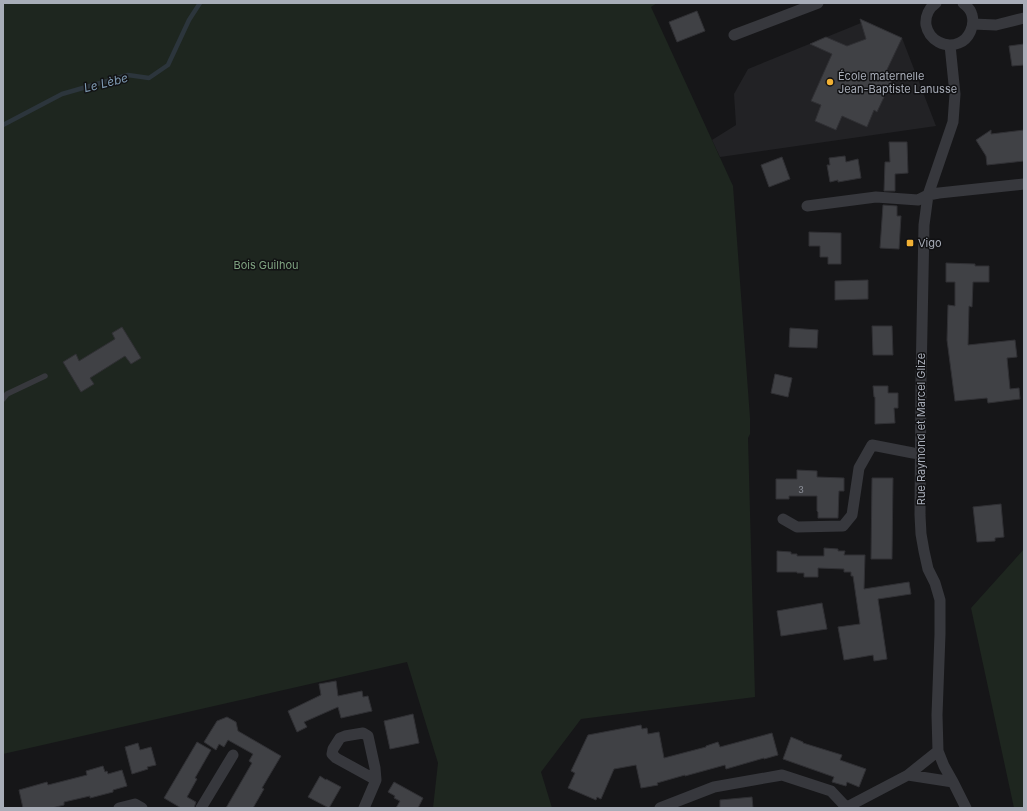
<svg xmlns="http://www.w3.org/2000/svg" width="1027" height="811" font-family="Inter,sans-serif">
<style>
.built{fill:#222225}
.green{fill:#1e261f}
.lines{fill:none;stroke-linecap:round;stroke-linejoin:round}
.stream{stroke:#2c353c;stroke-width:4.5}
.building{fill:#404145;stroke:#303034}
.lane{stroke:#37383d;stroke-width:5.5}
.street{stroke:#37383d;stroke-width:11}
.poi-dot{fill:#f2b134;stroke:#111113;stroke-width:1.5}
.labels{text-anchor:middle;stroke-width:3;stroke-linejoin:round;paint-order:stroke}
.number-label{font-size:9px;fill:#8e929b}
.poi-label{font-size:11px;fill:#a8adb8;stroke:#111113;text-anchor:start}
.park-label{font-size:11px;fill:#7fa381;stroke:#111113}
.street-label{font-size:11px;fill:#a8adb8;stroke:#111113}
.water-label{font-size:12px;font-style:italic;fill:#7f9bb3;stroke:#111113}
</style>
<rect width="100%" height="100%" fill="#161618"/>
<!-- built -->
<path class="built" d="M 860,19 L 902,38 L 936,126 L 720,157 L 712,140 L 736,125 L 734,94 L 748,69 L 861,23 Z"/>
<!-- green -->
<path class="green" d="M 3,3 L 657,3 L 651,7 L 733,186 L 750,418 L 750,434 L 748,438 L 755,697 L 581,719 L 541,772 L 552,808 L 433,808 L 438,763 L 407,662 L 3,754 Z
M 1024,549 L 1024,808 L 1014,808 L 971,608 Z"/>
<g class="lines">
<!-- stream -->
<path class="stream" d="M 3,125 L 62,94 L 128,75 L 149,78 L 168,65 L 189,20 L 200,3"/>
</g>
<!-- building -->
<path class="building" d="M 697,11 L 705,31 L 677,42 L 669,22 Z
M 860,19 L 902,38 L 884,76 L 892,80 L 877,112 L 874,110 L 867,127 L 842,116 L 836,130 L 815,121 L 821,105 L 811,101 L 832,54 L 810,44 L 826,37 L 847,46 L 866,39 Z
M 1024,44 L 1024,65 L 1012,66 L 1009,46 Z
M 991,130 L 991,134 L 1024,130 L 1024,161 L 987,165 L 986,156 L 976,140 Z
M 889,142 L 907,142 L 908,173 L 895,174 L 895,191 L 884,191 L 885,162 L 890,162 Z
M 845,156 L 846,162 L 858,159 L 861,178 L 838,182 L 838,180 L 830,182 L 827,165 L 830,165 L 829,158 Z
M 782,157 L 790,179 L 769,187 L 761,165 Z
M 883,205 L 897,206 L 897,216 L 901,216 L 899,249 L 880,248 Z
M 809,232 L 841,233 L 841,264 L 828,264 L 828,257 L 820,257 L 820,246 L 809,246 Z
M 946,263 L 975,264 L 975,266 L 989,266 L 989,282 L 973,282 L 972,307 L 969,306 L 968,345 L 1015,340 L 1017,357 L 1007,358 L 1010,389 L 1019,388 L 1020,399 L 988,403 L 987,398 L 955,401 L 947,340 L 948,305 L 955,306 L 955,282 L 946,282 Z
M 868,280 L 868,299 L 835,300 L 835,281 Z
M 872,326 L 892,326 L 893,355 L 873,355 Z
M 122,327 L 141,358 L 131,364 L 125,356 L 90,378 L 94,384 L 81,392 L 63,362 L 76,354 L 79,361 L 115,339 L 112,333 Z
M 790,328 L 818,330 L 817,348 L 789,347 Z
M 775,374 L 792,378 L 788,397 L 771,393 Z
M 873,386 L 888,386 L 888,393 L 898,393 L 898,408 L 894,408 L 895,423 L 875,424 L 875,397 L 874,397 Z
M 797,470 L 817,471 L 817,477 L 844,478 L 844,491 L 839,491 L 838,518 L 818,518 L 818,512 L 817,511 L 817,496 L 789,496 L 789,499 L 776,499 L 776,479 L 797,479 Z
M 872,478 L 893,478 L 892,559 L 871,559 Z
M 1001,504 L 1004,537 L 995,538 L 995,541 L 977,542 L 973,507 Z
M 824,548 L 838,549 L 838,551 L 845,551 L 844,555 L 865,555 L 864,589 L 909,582 L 911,594 L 878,599 L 887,659 L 874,661 L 873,655 L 844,660 L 838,627 L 860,624 L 853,576 L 851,576 L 851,572 L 844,572 L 844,569 L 818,568 L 818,577 L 804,577 L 804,573 L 797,573 L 797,572 L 777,572 L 777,551 L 791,552 L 791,554 L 797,554 L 797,556 L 824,556 Z
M 822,603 L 827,629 L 781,636 L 777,611 Z
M 336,681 L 338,696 L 362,691 L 363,697 L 368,696 L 372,711 L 341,718 L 338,707 L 304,722 L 307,727 L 297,732 L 288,711 L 321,695 L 319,684 Z
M 413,714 L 419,743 L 390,749 L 384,721 Z
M 227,717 L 236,722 L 238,731 L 281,756 L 262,788 L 264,789 L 253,808 L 226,808 L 252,763 L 249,761 L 253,754 L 228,740 L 224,747 L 219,744 L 216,750 L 204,742 L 217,721 Z
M 641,725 L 642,729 L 647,728 L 648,734 L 659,732 L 664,758 L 706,747 L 706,746 L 718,742 L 720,747 L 772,733 L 778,755 L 764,759 L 764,758 L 726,769 L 725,765 L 685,776 L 685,775 L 657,783 L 658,785 L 641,788 L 636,765 L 614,769 L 601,799 L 597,797 L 596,800 L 568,788 L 575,773 L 571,771 L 588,735 Z
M 791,737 L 803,742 L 803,743 L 842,755 L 840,760 L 866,769 L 859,787 L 847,782 L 846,786 L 832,782 L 834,777 L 783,759 Z
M 197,742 L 211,750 L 195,778 L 197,779 L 187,797 L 196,802 L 194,808 L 181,808 L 164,798 Z
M 138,743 L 140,750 L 151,747 L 156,765 L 147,767 L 148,769 L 132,774 L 125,747 Z
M 103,766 L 105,772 L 107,771 L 108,774 L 122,770 L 127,786 L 113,790 L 113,792 L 90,798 L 90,796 L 64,802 L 64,805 L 52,808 L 23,808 L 19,790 L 47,782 L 48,785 L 87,775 L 86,771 Z
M 320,776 L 326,780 L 326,779 L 341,787 L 329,808 L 308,797 Z
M 394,782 L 423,798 L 418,808 L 396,808 L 400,801 L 394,798 L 395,796 L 388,792 Z
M 752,797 L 753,808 L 720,808 L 720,800 Z"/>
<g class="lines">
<!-- lane -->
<path class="lane" d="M 3,399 L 7,394 L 45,376"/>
<!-- street -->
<path class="street" d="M 936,3 C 929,8 925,16 926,25 C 929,40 945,49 959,43 C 969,39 975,26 972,15 C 971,10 967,6 963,3
M 973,24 L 996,25 L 1024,18
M 734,35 L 818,3
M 950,45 L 951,55 L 955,94 L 953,122 L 928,195 L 924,225 L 921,380 L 920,515 L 921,534 L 924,551 L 928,569 L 935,583 L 940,600 L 940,634 L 937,715 L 938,751 L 944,766 L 953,782 L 966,808
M 807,206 L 876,197 L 918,200 L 928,195 L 939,193 L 1024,184
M 783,519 L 797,527 L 843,526 L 852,515 L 859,468 L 872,445 L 913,453 L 920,454
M 908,775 L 953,782
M 119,808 L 135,804 L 142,808
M 201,808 L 233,755
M 364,808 L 376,780 L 375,768 L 368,736 L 363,733 L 345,736 L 340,738 L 333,749 L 332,754 L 336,758 L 376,780
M 660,808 L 714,787 L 782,775 L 831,791 L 846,807
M 845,808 L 908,775 L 938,751"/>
</g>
<!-- markers -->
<g class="poi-dot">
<circle cx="830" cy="82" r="4"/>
<rect x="906" y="239" width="8" height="8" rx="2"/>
</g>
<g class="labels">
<!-- number labels -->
<g class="number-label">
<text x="801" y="493">3</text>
</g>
<!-- poi labels -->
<g class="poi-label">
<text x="838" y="80">École maternelle<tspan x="838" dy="13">Jean-Baptiste Lanusse</tspan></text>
<text x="918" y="247">Vigo</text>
</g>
<!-- park labels -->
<g class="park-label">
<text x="266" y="269">Bois Guilhou</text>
</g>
<!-- street labels -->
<g class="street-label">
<text transform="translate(921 429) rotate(-90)" y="4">Rue Raymond et Marcel Glize</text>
</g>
<!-- water labels -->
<g class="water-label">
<text transform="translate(106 83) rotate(-14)" y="4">Le Lèbe</text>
</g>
</g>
<!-- border -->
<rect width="1027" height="811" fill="none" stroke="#a8adb8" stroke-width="8"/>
</svg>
